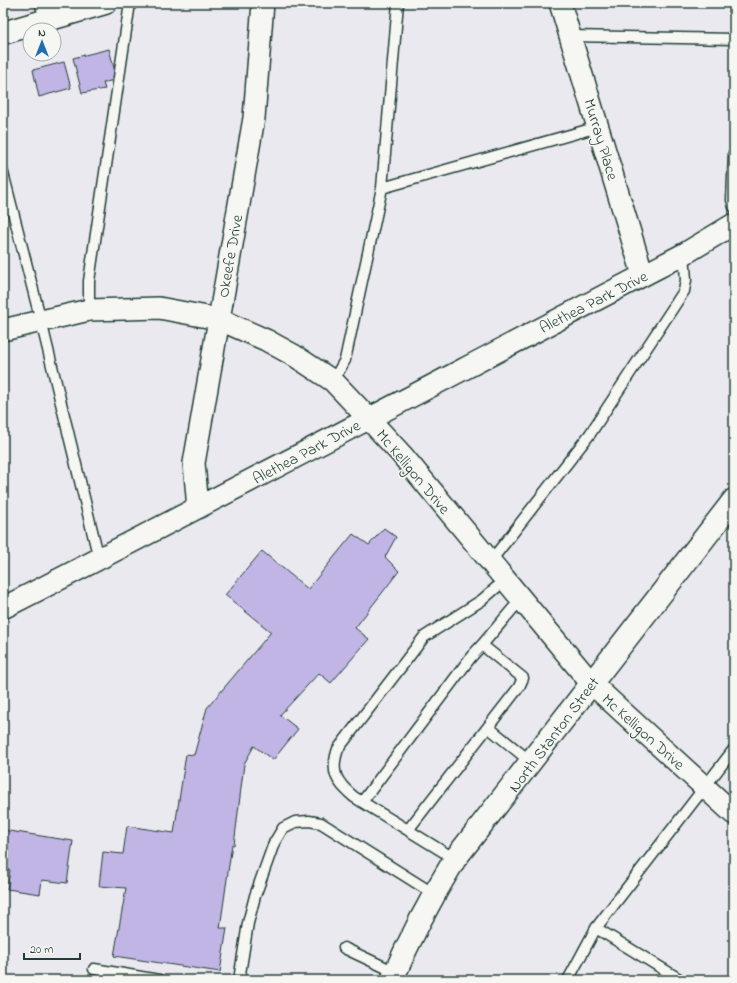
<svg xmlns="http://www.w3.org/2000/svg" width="737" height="983" font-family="'Indie Flower',sans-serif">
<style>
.building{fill:#c1b5e6;stroke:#1f3d34}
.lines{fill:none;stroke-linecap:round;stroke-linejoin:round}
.lane-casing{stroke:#1f3d34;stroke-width:13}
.street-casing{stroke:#1f3d34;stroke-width:24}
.secondary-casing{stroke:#1f3d34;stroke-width:25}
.lane{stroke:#f6f6f2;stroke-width:10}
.street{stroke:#f6f6f2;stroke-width:21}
.secondary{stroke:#f6f6f2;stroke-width:22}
.labels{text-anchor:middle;stroke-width:3;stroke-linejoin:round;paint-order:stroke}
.street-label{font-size:16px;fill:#1f3d34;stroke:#f6f6f2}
</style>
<rect width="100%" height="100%" fill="#ebe9f0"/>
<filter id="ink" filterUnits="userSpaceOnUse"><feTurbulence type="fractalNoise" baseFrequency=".025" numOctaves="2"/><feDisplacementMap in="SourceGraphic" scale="8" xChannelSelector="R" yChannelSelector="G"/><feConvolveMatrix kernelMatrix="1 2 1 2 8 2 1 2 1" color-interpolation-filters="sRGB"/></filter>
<g filter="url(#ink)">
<!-- building -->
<path class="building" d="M 109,49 L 117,79 L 103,83 L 105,89 L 82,93 L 73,58 Z
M 64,62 L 71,88 L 39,97 L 33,70 Z
M 384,528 L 396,537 L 385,557 L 399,571 L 355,628 L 369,639 L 331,683 L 319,673 L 280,715 L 298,729 L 273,760 L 254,746 L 244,764 L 234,845 L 232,844 L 220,928 L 227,928 L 220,972 L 114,956 L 126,888 L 99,886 L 103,852 L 123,854 L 127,826 L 174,833 L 186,754 L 194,755 L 207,708 L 271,632 L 225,595 L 262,551 L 308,589 L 353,534 L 369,545 Z
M 3,830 L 73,841 L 67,883 L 42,880 L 40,894 L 7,889 L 10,870 L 3,869 Z"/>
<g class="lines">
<defs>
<path id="lane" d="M 570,36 L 734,39
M 734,153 L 732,200 L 734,207
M 3,173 L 41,321 L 99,559
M 382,188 L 598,127
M 89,310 L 89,281 L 130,3
M 333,381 L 345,360 L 382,188 L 398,3
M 490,562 L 590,434 L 684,291 L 686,280 L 684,254
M 482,645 L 521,599
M 488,727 L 531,762
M 362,802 L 471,657 L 482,645 L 523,678 L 519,687 L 408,830
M 455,859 L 354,797 C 336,782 330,772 338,749 L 424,637 L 482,600 L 505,580
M 596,928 L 681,980
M 344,948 L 395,972
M 94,969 L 159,980
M 239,980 L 248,923 L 255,896 L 274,843 L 283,828 L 295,822 L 309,821 L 321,823 L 434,894
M 568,980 L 596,928 L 734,749"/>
<path id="street" d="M 46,3 L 51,19
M 560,3 L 643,275
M 3,330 L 89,310 L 159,308 L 218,319 L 266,340 L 295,356 L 333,381 L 368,418 L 402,455 L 591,683 L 734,814
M 198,508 L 194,463 L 254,118 L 263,3
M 3,608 C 231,492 457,372 684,254 L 734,224"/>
<path id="secondary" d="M 3,33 L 105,3
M 392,980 C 410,938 431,898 455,859 L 734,500"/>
</defs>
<!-- lane casing -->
<use href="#lane" class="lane-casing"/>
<!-- street casing -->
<use href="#street" class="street-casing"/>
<!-- secondary casing -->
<use href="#secondary" class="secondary-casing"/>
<!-- lane -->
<use href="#lane" class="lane"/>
<!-- street -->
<use href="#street" class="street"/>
<!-- secondary -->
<use href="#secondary" class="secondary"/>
</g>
</g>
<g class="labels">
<!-- street labels -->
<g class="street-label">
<text transform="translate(602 139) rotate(73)" y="6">Murray Place</text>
<text transform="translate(229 256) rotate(-80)" y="6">Okeefe Drive</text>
<text transform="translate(593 301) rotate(-27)" y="6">Alethea Park Drive</text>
<text transform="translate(306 451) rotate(-28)" y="6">Alethea Park Drive</text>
<text transform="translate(414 471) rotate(50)" y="6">Mc Kelligon Drive</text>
<text transform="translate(644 731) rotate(42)" y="6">Mc Kelligon Drive</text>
<text transform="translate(553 734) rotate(-53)" y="6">North Stanton Street</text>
</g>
</g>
<!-- margin -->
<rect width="737" height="983" fill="none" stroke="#f6f6f2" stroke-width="16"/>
<rect x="8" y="8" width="721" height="967" fill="none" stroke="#1f3d34" stroke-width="1.5" filter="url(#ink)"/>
<!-- north arrow -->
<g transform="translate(42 42)"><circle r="19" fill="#f6f6f2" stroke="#a0aca6"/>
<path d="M0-3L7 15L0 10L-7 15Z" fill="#1f6fb2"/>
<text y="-6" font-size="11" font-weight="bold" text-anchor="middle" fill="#1f3d34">N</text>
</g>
<!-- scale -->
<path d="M24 953v6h56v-6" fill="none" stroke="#1f3d34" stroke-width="2"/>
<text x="30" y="953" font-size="12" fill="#1f3d34" stroke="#f6f6f2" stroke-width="3" paint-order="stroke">20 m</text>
</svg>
